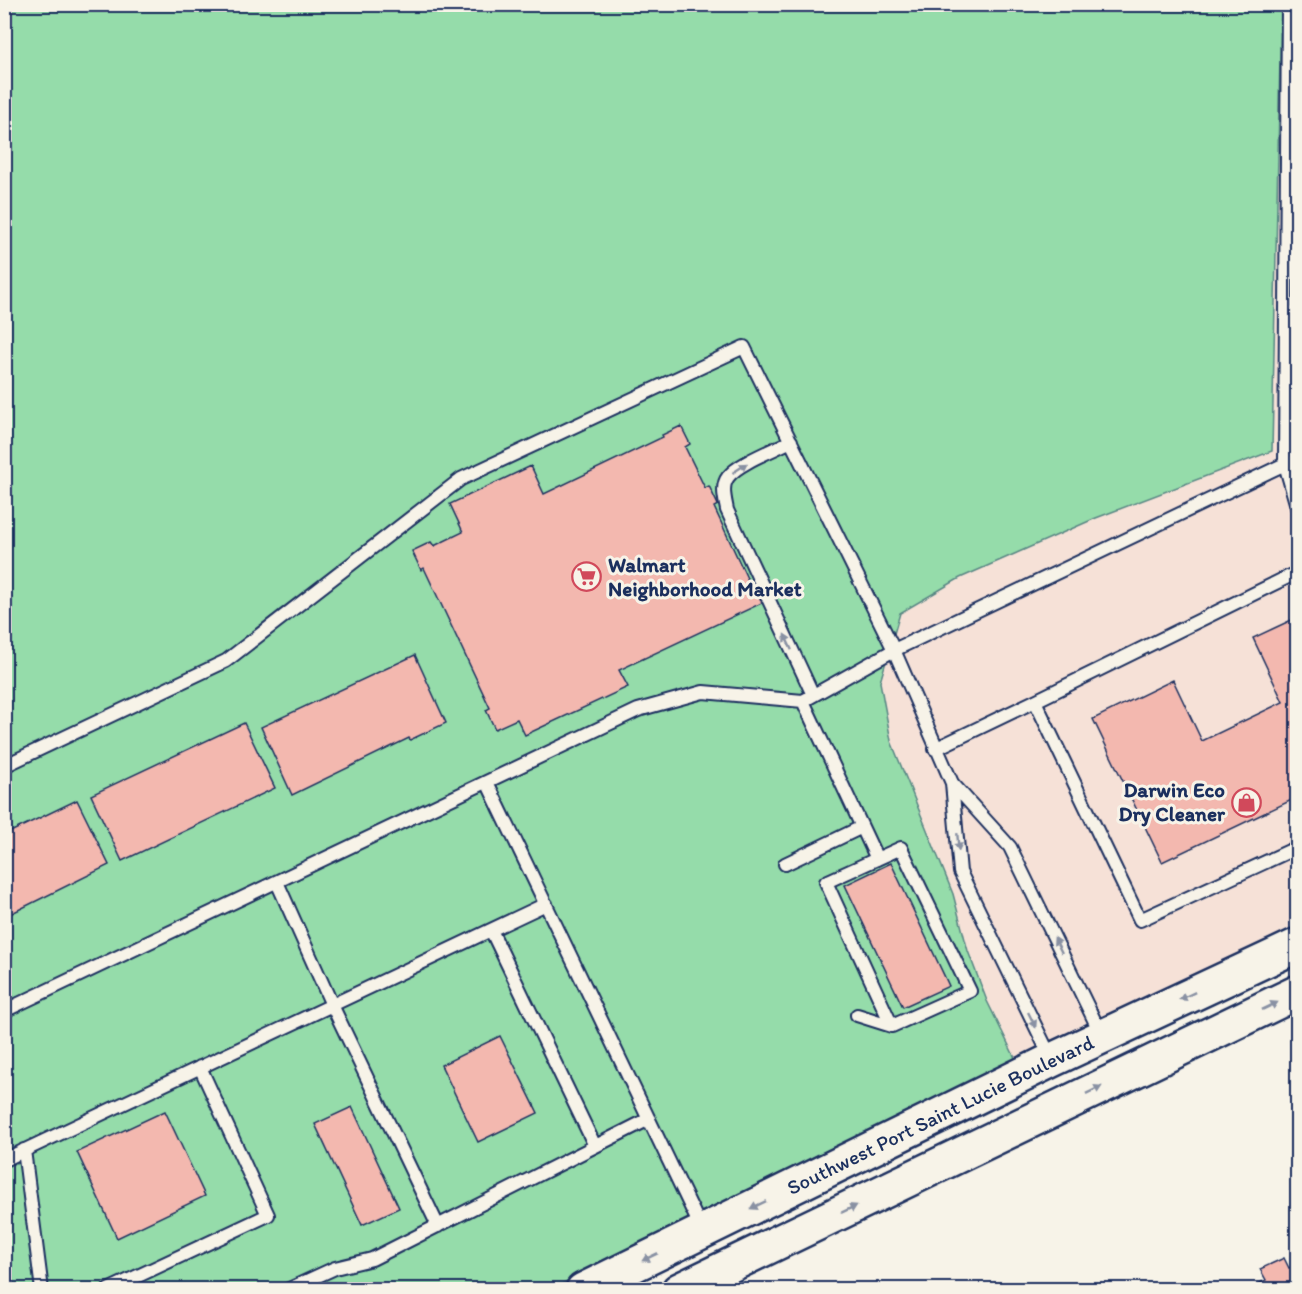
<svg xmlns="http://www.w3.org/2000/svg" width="1302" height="1294" font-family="Itim,sans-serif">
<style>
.built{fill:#f6e1d7}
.green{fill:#95dcaa;stroke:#588684;stroke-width:1.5}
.building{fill:#f3b8af;stroke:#1b2f5e;stroke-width:1.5}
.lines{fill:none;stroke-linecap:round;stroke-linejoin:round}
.lane-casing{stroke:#1b2f5e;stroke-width:16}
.secondary-casing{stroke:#1b2f5e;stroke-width:38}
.lane{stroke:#f7f3e8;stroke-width:12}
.secondary{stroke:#f7f3e8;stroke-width:33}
.oneway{fill:#8991a3}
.labels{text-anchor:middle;stroke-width:6;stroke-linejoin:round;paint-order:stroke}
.poi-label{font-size:21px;font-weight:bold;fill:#1b2f5e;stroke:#f7f3e8;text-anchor:start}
.street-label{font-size:21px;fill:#1b2f5e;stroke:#f7f3e8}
</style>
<rect width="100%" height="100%" fill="#f7f3e8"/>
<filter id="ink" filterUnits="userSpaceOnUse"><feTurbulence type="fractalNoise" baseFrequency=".0167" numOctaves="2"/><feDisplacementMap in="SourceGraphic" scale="12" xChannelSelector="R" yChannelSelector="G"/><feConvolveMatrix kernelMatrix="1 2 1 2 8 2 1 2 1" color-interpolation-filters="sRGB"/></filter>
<g filter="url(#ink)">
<!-- built -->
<path class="built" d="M 1281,5 L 1297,5 L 1297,930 L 1104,1020 L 1099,1017 L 1093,1025 L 1017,1062 L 987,1001 L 968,951 L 953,894 L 891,741 L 880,682 L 887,648 L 900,613 L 960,578 L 1096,518 L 1272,451 Z"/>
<!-- green -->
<path class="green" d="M 5,5 L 1281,5 L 1272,451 L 1096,518 L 960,578 L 900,613 L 880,682 L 891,741 L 953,894 L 968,951 L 987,1001 L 1017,1062 L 551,1289 L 5,1290 Z"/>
<!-- building -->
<path class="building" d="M 681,426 L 690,444 L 685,447 L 705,488 L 709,486 L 718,505 L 714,507 L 751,587 L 756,584 L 764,602 L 619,670 L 628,687 L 525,735 L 517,719 L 495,729 L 486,710 L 490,708 L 424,568 L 421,570 L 412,551 L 431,542 L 434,546 L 463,532 L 450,504 L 531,466 L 544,494 L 663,437 L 662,435 Z
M 1298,617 L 1298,797 L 1162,862 L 1093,719 L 1173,680 L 1202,741 L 1283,702 L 1253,638 Z
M 415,655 L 446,723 L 410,740 L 409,738 L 292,795 L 261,727 Z
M 244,723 L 275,788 L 122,861 L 91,795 Z
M 77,800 L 109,865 L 4,917 L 4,835 Z
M 891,863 L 949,986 L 903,1007 L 845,885 Z
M 500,1036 L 538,1113 L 478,1142 L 441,1065 Z
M 352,1107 L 399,1208 L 362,1225 L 315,1124 Z
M 165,1111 L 205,1196 L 117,1238 L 77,1152 Z
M 1284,1258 L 1289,1268 L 1298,1264 L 1298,1290 L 1246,1290 L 1266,1280 L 1260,1269 Z"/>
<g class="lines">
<defs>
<path id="lane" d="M 1288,4 L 1285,464 L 1298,510
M 791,441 C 774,450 738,463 728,477 C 721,486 725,499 727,510 L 813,695
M 1298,572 L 1035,701 L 1140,920 L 1298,847
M 803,701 L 877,859
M 935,749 L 1035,701
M 4,766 L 226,661 L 461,479 L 744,347 L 894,650 L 803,701 L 703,692 L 638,710 L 4,1011
M 487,782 L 702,1230
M 952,783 L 960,872 L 1051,1058
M 785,864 L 862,827
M 277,882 L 332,1005 L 438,1226
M 491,930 L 595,1146
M 857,1015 L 892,1026 L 970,991 L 901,848 L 826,882 L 892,1026
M 1101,1034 L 1010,847 L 952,783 L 894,650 L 1285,464 L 1298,461
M 24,1150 L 42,1290
M 4,1160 L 546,904
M 108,1290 L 268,1215 L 200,1067
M 287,1290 L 335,1268 L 372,1259 L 649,1119"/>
<g id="secondary">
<path id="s1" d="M 583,1290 L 1052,1060 L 1298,945"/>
<path d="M 679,1290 L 1298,992"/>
</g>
</defs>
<!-- lane casing -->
<use href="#lane" class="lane-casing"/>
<!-- secondary casing -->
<use href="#secondary" class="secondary-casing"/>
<!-- lane -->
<use href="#lane" class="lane"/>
<!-- secondary -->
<use href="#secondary" class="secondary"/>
</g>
<!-- one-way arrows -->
<defs><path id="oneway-solid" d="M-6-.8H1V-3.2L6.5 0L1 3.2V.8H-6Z" transform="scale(1.5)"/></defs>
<g class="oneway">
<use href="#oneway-solid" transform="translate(740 468) rotate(-33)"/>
<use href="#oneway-solid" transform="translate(788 642) rotate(-115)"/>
<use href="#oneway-solid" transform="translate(958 842) rotate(85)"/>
<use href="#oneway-solid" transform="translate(1058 945) rotate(-116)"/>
<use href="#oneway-solid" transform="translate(1187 996) rotate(155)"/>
<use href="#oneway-solid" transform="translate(1270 1006) rotate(-26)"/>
<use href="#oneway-solid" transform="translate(1032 1020) rotate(64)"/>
<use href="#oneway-solid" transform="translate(1094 1090) rotate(-26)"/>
<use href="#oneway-solid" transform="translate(758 1205) rotate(154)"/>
<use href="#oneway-solid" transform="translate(849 1209) rotate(-26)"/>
<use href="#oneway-solid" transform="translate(650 1257) rotate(154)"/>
</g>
</g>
<!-- icons -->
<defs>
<symbol id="supermarket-ring" viewBox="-11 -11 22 22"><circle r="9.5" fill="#f7f3e8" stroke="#d1495b" stroke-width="1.5"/><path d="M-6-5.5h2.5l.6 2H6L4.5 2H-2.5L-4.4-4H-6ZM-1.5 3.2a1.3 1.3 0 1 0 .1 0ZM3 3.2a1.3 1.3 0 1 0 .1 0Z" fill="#d1495b"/></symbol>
<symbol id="shop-ring" viewBox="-11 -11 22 22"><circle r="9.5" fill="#f7f3e8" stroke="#d1495b" stroke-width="1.5"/><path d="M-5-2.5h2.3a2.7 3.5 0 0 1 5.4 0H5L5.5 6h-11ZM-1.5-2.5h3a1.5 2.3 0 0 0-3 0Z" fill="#d1495b"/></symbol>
</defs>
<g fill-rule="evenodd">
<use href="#supermarket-ring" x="570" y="560" width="33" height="33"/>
<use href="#shop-ring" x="1230" y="786" width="33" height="33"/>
</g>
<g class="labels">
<!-- poi labels -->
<g class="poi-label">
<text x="608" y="572">Walmart<tspan x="608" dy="24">Neighborhood Market</tspan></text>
<text x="1225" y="797" text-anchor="end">Darwin Eco<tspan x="1225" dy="24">Dry Cleaner</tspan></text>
</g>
<!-- street labels -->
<g class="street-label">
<text dy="7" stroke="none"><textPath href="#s1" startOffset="398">Southwest Port Saint Lucie Boulevard</textPath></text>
</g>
</g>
<!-- margin -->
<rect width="1302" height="1294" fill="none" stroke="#f7f3e8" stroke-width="24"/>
<rect x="12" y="12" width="1278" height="1270" fill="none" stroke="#1b2f5e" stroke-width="2" filter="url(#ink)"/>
</svg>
